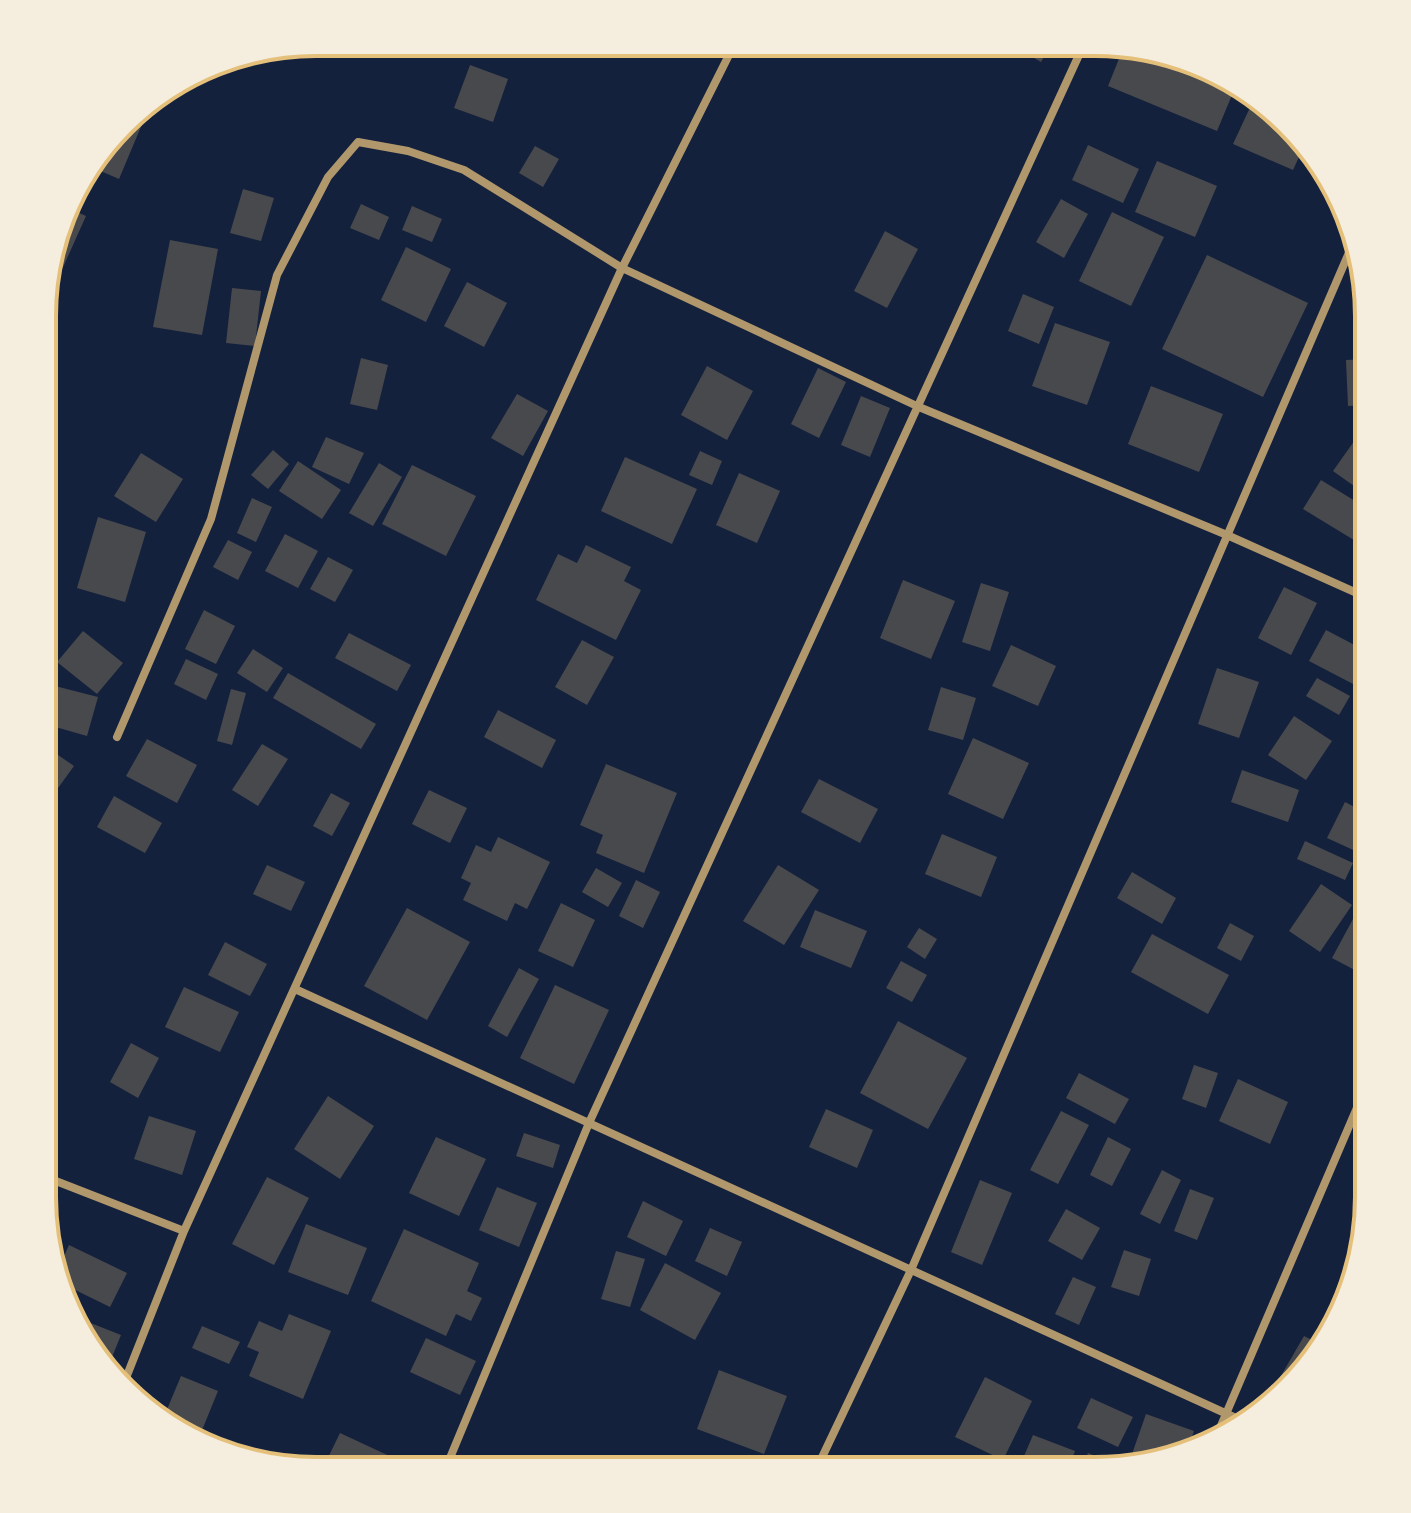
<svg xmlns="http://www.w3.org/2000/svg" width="1411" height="1513" font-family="'Noto Sans',sans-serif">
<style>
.building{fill:#48494c}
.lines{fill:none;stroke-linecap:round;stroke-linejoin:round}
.minor{stroke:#b1986c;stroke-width:8}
.rim{fill:none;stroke:#e5c07b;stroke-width:4}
</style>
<rect width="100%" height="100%" fill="#14213d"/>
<!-- building -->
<path class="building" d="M 425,42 L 448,42 L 447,49 Z
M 1010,44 L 1051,44 L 1041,62 Z
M 1125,44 L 1130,44 L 1232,79 L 1237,83 L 1217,131 L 1108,86 Z
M 470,65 L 508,79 L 493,122 L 454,108 Z
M 1254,99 L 1304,146 L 1293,170 L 1233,144 Z
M 130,116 L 143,122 L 119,179 L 89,166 Z
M 1088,145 L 1139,169 L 1123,203 L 1072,180 Z
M 535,146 L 559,159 L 543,187 L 519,173 Z
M 1157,161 L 1217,186 L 1195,237 L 1135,212 Z
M 243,189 L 274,198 L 261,241 L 230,233 Z
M 1061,199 L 1088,214 L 1064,258 L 1036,242 Z
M 361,204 L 389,217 L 379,240 L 350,228 Z
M 412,206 L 442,219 L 432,242 L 402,230 Z
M 68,208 L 86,216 L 56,283 L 47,279 L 47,263 Z
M 1112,212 L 1164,237 L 1131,306 L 1079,281 Z
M 885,231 L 918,249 L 887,308 L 854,291 Z
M 170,240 L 218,249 L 202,335 L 153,327 Z
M 406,247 L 451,269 L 426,322 L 381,300 Z
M 1207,255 L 1308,303 L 1263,397 L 1162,349 Z
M 467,282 L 507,303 L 484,347 L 444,326 Z
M 232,288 L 261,291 L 255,346 L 226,343 Z
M 1023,294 L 1054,307 L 1039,344 L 1008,331 Z
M 1055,323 L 1110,342 L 1087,405 L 1032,386 Z
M 361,358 L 388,365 L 377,410 L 350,404 Z
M 1368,359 L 1368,405 L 1348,406 L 1346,360 Z
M 707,366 L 753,391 L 727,440 L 681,415 Z
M 818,368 L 846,382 L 819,438 L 791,424 Z
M 1151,386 L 1223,414 L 1199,472 L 1128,444 Z
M 517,394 L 548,411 L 523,456 L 491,438 Z
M 861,396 L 890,408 L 870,457 L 841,445 Z
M 1362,430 L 1368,434 L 1368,496 L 1333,471 Z
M 326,437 L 364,453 L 349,484 L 312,467 Z
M 273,450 L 289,464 L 268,489 L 251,475 Z
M 700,451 L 722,461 L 712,485 L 689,475 Z
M 141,453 L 183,479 L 156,522 L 114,496 Z
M 625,457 L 697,489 L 672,544 L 601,511 Z
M 298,461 L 341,490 L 322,519 L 279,491 Z
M 379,463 L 402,477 L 373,526 L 349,513 Z
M 412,465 L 476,496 L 446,556 L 382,524 Z
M 739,473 L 780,491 L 757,543 L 716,525 Z
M 1321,480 L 1368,509 L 1367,548 L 1303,509 Z
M 252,498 L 272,507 L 256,542 L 237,533 Z
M 98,517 L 146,532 L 125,602 L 77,588 Z
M 285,534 L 318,551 L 298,588 L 265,571 Z
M 228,540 L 252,552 L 238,580 L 213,567 Z
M 586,545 L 631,567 L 624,581 L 641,590 L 616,640 L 536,600 L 558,554 L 577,563 Z
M 328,557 L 353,570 L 335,602 L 310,589 Z
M 903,580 L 955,601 L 931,659 L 880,638 Z
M 981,583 L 1009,592 L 990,651 L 962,642 Z
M 1284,587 L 1317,603 L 1291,655 L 1258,638 Z
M 204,610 L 235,626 L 216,664 L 185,649 Z
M 1326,630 L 1368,652 L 1368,660 L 1355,685 L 1309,661 Z
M 83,631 L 123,663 L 97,694 L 57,662 Z
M 349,633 L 411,665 L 397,691 L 335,658 Z
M 582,640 L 614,657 L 587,705 L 555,687 Z
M 1011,645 L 1056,666 L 1038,706 L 992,686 Z
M 253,649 L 283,668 L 267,692 L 237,673 Z
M 186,659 L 218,674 L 206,700 L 174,684 Z
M 1217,668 L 1259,682 L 1239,738 L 1198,724 Z
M 288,673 L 376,724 L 361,749 L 273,698 Z
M 1317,678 L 1350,696 L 1339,715 L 1306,696 Z
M 55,686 L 98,697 L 87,736 L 45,724 Z
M 941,687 L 976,698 L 963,740 L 928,730 Z
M 231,689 L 246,693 L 232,745 L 217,741 Z
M 498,710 L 556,740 L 542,768 L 484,737 Z
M 1294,716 L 1332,741 L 1306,780 L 1268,755 Z
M 973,738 L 1029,763 L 1003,819 L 948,794 Z
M 147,739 L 197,765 L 177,803 L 126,776 Z
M 262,744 L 288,759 L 258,806 L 232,790 Z
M 45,746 L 74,766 L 45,806 Z
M 606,764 L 677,793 L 644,873 L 596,853 L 603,835 L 580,825 Z
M 1242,770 L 1299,790 L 1288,822 L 1231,802 Z
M 819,779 L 878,809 L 860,843 L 801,812 Z
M 429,790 L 467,808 L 450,843 L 412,824 Z
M 331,793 L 350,803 L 332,836 L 313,826 Z
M 114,796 L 162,823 L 145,853 L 97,827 Z
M 1345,802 L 1368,814 L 1368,840 L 1362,854 L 1327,838 Z
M 942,834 L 997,857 L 981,897 L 925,874 Z
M 498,837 L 550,862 L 527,909 L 515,903 L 507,921 L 463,900 L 471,883 L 461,878 L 476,845 L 491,852 Z
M 1305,841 L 1353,863 L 1345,880 L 1297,859 Z
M 267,865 L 305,882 L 291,911 L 253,894 Z
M 778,865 L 819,890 L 784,945 L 743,921 Z
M 596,868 L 622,883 L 608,907 L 582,892 Z
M 1132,872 L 1176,898 L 1162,924 L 1117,898 Z
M 636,880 L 660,892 L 643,928 L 619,916 Z
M 1321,884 L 1352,905 L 1320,952 L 1289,931 Z
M 561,903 L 595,920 L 573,967 L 538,951 Z
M 407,908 L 470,942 L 427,1020 L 364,986 Z
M 815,910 L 867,931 L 851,968 L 800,947 Z
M 1353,919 L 1368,927 L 1368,977 L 1332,958 Z
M 1230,923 L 1254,936 L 1241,961 L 1217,948 Z
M 919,928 L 937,939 L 925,959 L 907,947 Z
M 1152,934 L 1229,975 L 1208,1014 L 1131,972 Z
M 225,942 L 267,964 L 250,996 L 208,975 Z
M 901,961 L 927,975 L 912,1002 L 886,988 Z
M 519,968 L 539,979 L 507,1037 L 488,1026 Z
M 555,985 L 609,1010 L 574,1084 L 520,1058 Z
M 184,987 L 239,1012 L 220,1052 L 165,1027 Z
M 898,1021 L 967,1058 L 928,1129 L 860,1093 Z
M 131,1043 L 159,1058 L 138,1098 L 110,1082 Z
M 1194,1065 L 1218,1073 L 1206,1108 L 1182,1099 Z
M 1079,1073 L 1129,1099 L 1115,1124 L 1066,1098 Z
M 1238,1079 L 1288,1102 L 1270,1144 L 1219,1121 Z
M 328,1096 L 374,1126 L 340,1179 L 294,1149 Z
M 826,1109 L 873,1130 L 857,1168 L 809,1147 Z
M 1061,1111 L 1089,1125 L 1058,1184 L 1030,1170 Z
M 149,1116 L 196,1131 L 182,1175 L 134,1159 Z
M 524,1133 L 560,1145 L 553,1168 L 516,1156 Z
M 436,1137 L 486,1159 L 459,1216 L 409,1193 Z
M 1108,1137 L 1131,1149 L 1112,1186 L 1090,1175 Z
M 1162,1170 L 1181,1180 L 1160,1224 L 1140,1214 Z
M 267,1177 L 309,1198 L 274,1265 L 232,1244 Z
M 980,1180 L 1012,1193 L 982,1265 L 951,1252 Z
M 497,1187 L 537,1203 L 519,1247 L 479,1230 Z
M 1190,1189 L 1214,1198 L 1197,1240 L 1174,1231 Z
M 643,1201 L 683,1221 L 666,1256 L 627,1237 Z
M 1066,1209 L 1100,1228 L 1082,1260 L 1048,1241 Z
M 306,1224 L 367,1248 L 348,1295 L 288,1272 Z
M 710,1228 L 742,1242 L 727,1276 L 695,1261 Z
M 404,1229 L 479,1263 L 467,1291 L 482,1298 L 471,1321 L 456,1314 L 446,1336 L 371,1301 Z
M 69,1245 L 127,1273 L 110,1307 L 67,1286 L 60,1265 Z
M 1124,1250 L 1151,1259 L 1139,1296 L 1111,1287 Z
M 616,1251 L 645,1259 L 630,1307 L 601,1299 Z
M 665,1263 L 721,1293 L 695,1340 L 640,1310 Z
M 1073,1277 L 1096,1287 L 1079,1325 L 1055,1314 Z
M 289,1314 L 331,1331 L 303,1399 L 249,1376 L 259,1352 L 247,1347 L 259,1321 L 282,1331 Z
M 78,1318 L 121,1335 L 108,1367 L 88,1350 Z
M 202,1326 L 240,1342 L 229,1364 L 192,1348 Z
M 1304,1336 L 1322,1345 L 1285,1385 L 1278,1381 Z
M 426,1338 L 476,1361 L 460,1395 L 410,1372 Z
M 719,1370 L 787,1396 L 764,1454 L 697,1429 Z
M 181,1376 L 218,1391 L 198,1440 L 177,1433 L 163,1419 Z
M 985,1377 L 1032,1401 L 1003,1460 L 955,1437 Z
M 1091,1398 L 1133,1417 L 1118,1447 L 1077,1428 Z
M 1146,1414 L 1194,1431 L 1189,1445 L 1145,1459 L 1132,1454 Z
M 340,1433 L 398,1460 L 393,1470 L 322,1470 Z
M 1033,1435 L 1075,1451 L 1068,1470 L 1018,1470 Z
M 1088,1453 L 1123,1467 L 1113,1470 L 1081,1470 Z"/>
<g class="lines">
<!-- minor -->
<path class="minor" d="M 117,737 L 211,519 L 277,275 L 328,177 L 358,142 L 408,151 L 464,170 L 622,268 L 919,407 L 1227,535 L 1368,598
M 295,989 L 1249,1424
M 43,1176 L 184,1231
M 124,1383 L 184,1231 L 622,268 L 735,43
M 1217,1435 L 1368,1082
M 445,1470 L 589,1123 L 1084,44
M 816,1470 L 911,1270 L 1351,248"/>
</g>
<!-- crop -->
<path d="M0 0H1411V1513H0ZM316 56H1095A260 260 0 0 1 1355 316V1197A260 260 0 0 1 1095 1457H316A260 260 0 0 1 56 1197V316A260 260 0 0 1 316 56Z" fill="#f5edde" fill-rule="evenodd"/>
<path class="rim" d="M316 56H1095A260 260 0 0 1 1355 316V1197A260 260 0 0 1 1095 1457H316A260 260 0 0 1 56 1197V316A260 260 0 0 1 316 56Z"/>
</svg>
